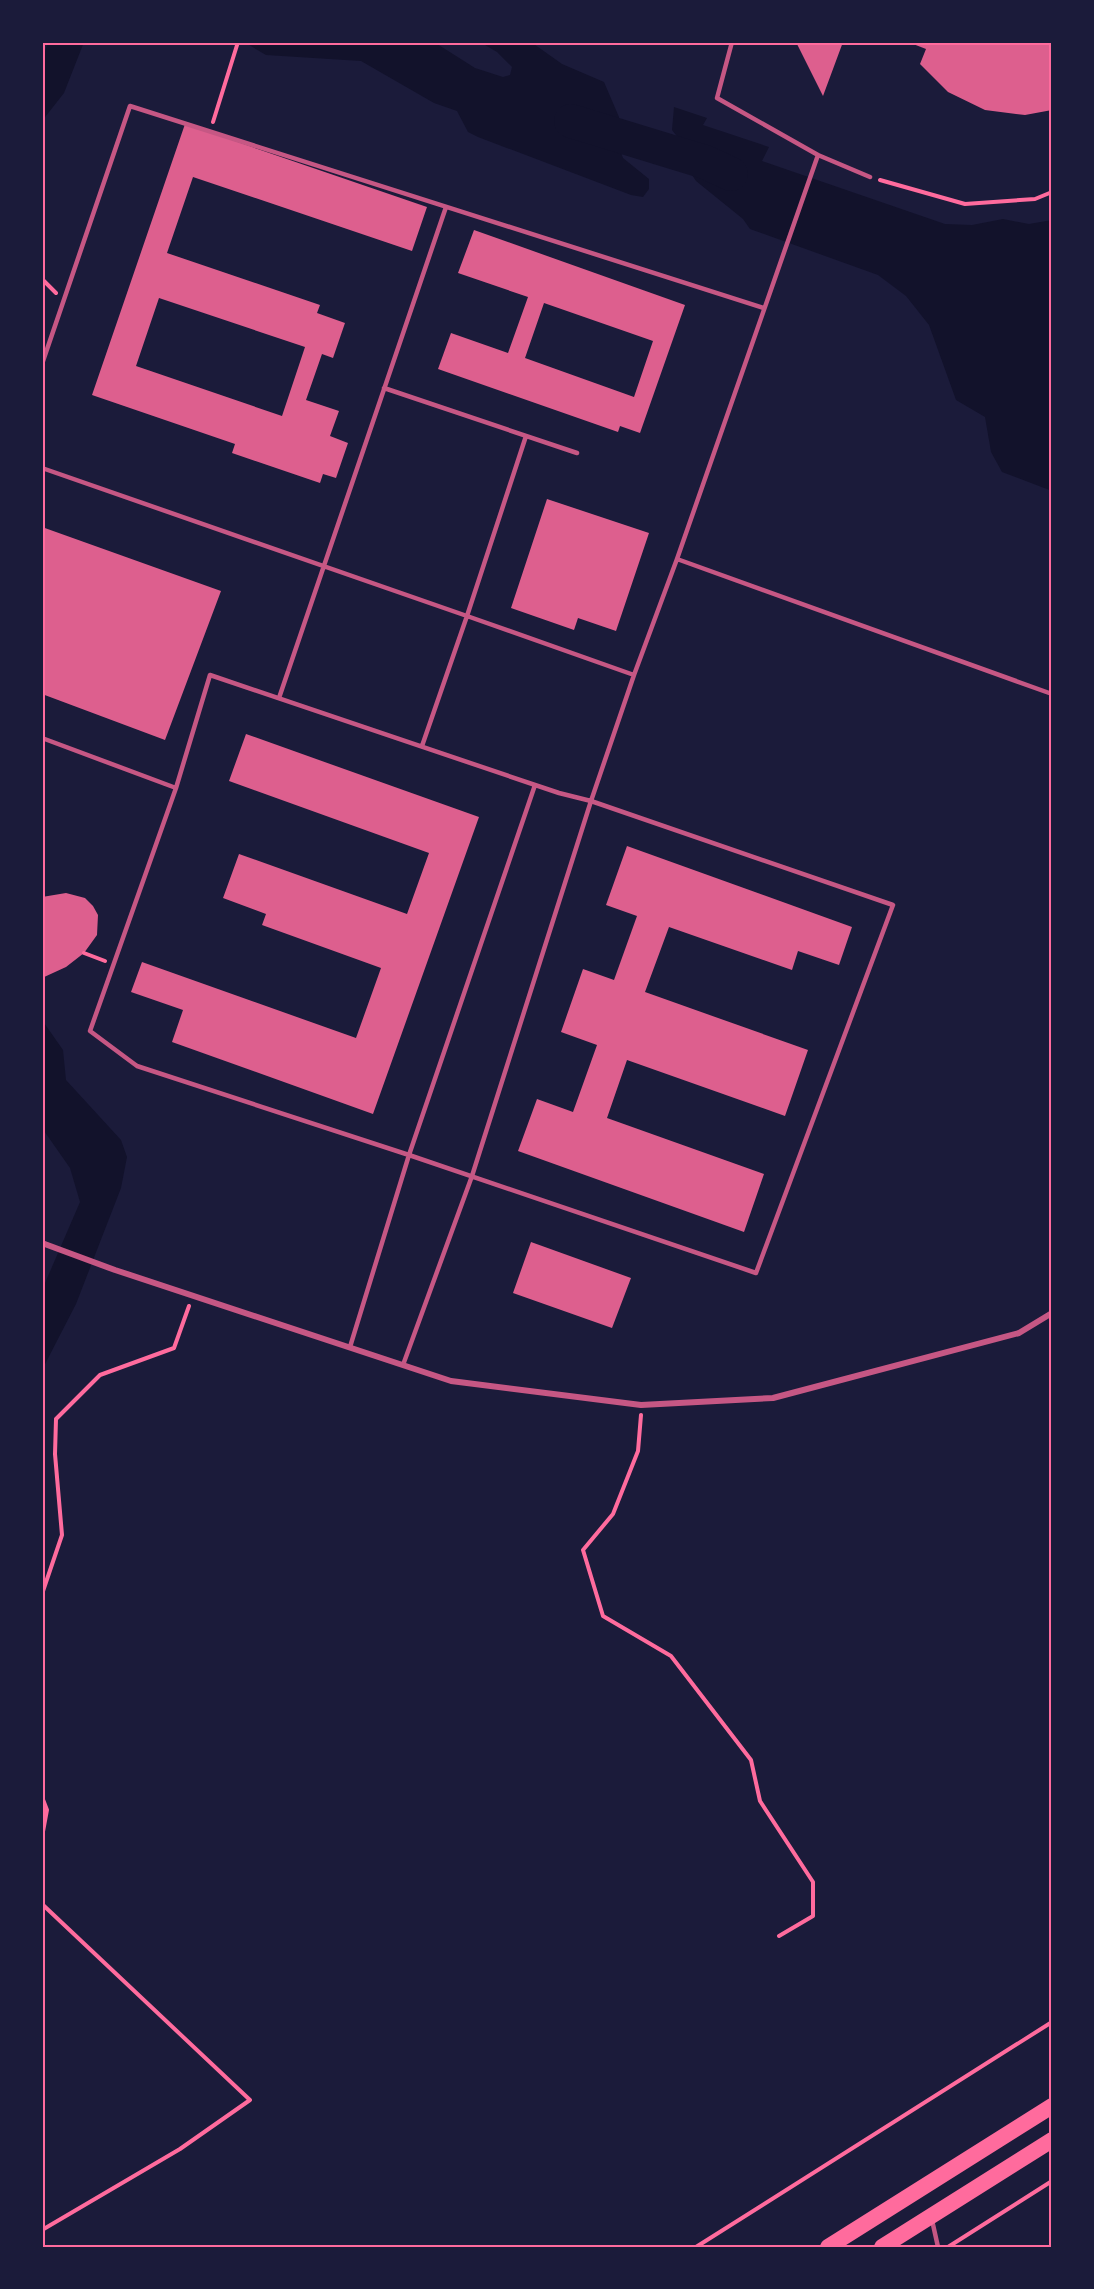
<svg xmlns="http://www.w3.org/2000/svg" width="1094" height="2289" font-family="'Source Serif 4',serif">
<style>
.water{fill:#12122b}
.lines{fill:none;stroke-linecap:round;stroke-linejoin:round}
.river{stroke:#12122b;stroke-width:34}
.building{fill:#dd5f8e;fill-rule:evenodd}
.path{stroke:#ff6b9d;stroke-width:4}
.service{stroke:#c65784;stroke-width:4.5}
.minor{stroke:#c65784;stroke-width:6}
.trunk{stroke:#ff6b9d;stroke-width:16}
.neatline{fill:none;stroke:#ff6b9d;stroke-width:2}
</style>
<rect width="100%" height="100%" fill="#1b1b3a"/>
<!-- water -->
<path class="water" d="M 48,42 L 84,42 L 64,93 L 42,121 L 42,60 Z
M 244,42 L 434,42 L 475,68 L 503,77 L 510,75 L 512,67 L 497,52 L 480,42 L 531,42 L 562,64 L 604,82 L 619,117 L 616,138 L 623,158 L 649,179 L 649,189 L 643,197 L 631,195 L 478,137 L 468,132 L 457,111 L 434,103 L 361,61 L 266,55 Z
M 674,107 L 707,118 L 703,125 L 769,147 L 762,161 L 945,224 L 972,225 L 1003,219 L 1029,224 L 1052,220 L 1052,491 L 1002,472 L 991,452 L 985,417 L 956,400 L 929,325 L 906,296 L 878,275 L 750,229 L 743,219 L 696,181 L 690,172 L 686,148 L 672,130 Z
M 42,1020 L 63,1050 L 66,1080 L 121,1140 L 127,1157 L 121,1188 L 76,1304 L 42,1370 L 42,1290 L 80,1202 L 70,1168 L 42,1128 Z"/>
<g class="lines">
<!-- river -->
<path class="river" d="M 571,121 L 705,162 L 731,174"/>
</g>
<!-- building -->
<path class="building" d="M 796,42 L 843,42 L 823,96 Z
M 908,42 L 1052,42 L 1052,110 L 1025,115 L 985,110 L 948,92 L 920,64 L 926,49 Z
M 185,124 L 427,207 L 412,251 L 193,177 L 167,253 L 320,305 L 317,313 L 345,323 L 333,358 L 322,354 L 306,400 L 339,411 L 330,436 L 348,443 L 336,478 L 323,474 L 320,483 L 232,453 L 235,444 L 92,395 ZM 159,298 L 305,347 L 282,416 L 136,366 Z
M 474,230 L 685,305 L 640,433 L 620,426 L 618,432 L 438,369 L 451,333 L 508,353 L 528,297 L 458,273 ZM 544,303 L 653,341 L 634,397 L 525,358 Z
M 547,499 L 649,533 L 616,631 L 578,618 L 574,630 L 511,608 Z
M 42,527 L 221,591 L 165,740 L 42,694 Z
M 246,734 L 479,817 L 373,1114 L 172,1042 L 183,1010 L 131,992 L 142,962 L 356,1038 L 381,968 L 262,925 L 266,914 L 223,898 L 239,854 L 407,914 L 429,853 L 229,781 Z
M 627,846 L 852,927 L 839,965 L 798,951 L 792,970 L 669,927 L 645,992 L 808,1050 L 785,1116 L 627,1060 L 607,1118 L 764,1174 L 744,1232 L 518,1151 L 537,1099 L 573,1112 L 597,1045 L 561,1032 L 583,969 L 614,980 L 637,916 L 606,905 Z
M 66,893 L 85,898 L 93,906 L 98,915 L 97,935 L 84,953 L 66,967 L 42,978 L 42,897 Z
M 531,1242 L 631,1278 L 612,1328 L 513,1293 Z"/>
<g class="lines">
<!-- path -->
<path class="path" d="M 213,122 L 238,42
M 880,180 L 965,204 L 1035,199 L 1052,192
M 42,279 L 56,293
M 84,953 L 105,961
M 641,1415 L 638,1451 L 613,1514 L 583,1550 L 603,1616 L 671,1656 L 751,1760 L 760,1801 L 813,1882 L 813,1916 L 779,1936
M 42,1594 L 62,1535 L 55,1454 L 56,1419 L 100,1375 L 174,1348 L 189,1306
M 42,1797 L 47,1810 L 42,1837
M 42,1904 L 250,2100 L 180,2149 L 42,2230
M 696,2247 L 1052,2022
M 948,2247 L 1052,2181"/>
<!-- service -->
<path class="service" d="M 732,42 L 717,98 L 818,155
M 42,364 L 130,106 L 764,308
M 384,388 L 577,453
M 42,468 L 467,616 L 526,436
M 677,559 L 1052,694
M 634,675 L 677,559 L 818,155 L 870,177
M 279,698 L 446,207
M 42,738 L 176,788 L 210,675 L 559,793 L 591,801 L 634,675 L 467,616 L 422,746
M 176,788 L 90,1031 L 137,1066 L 409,1155 L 756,1273 L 893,905 L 591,801 L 472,1176 L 468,1187 L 403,1365
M 350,1347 L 409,1155 L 535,785
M 932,2220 L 938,2247"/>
<!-- minor -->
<path class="minor" d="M 42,1243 L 115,1270 L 451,1381 L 641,1405 L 773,1398 L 1019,1333 L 1052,1313"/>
<!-- trunk -->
<path class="trunk" d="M 828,2247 L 1052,2106
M 882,2247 L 1052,2140"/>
</g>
<!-- border -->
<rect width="1094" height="2289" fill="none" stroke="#1b1b3a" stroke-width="87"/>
<rect x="44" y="44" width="1006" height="2202" class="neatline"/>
</svg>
